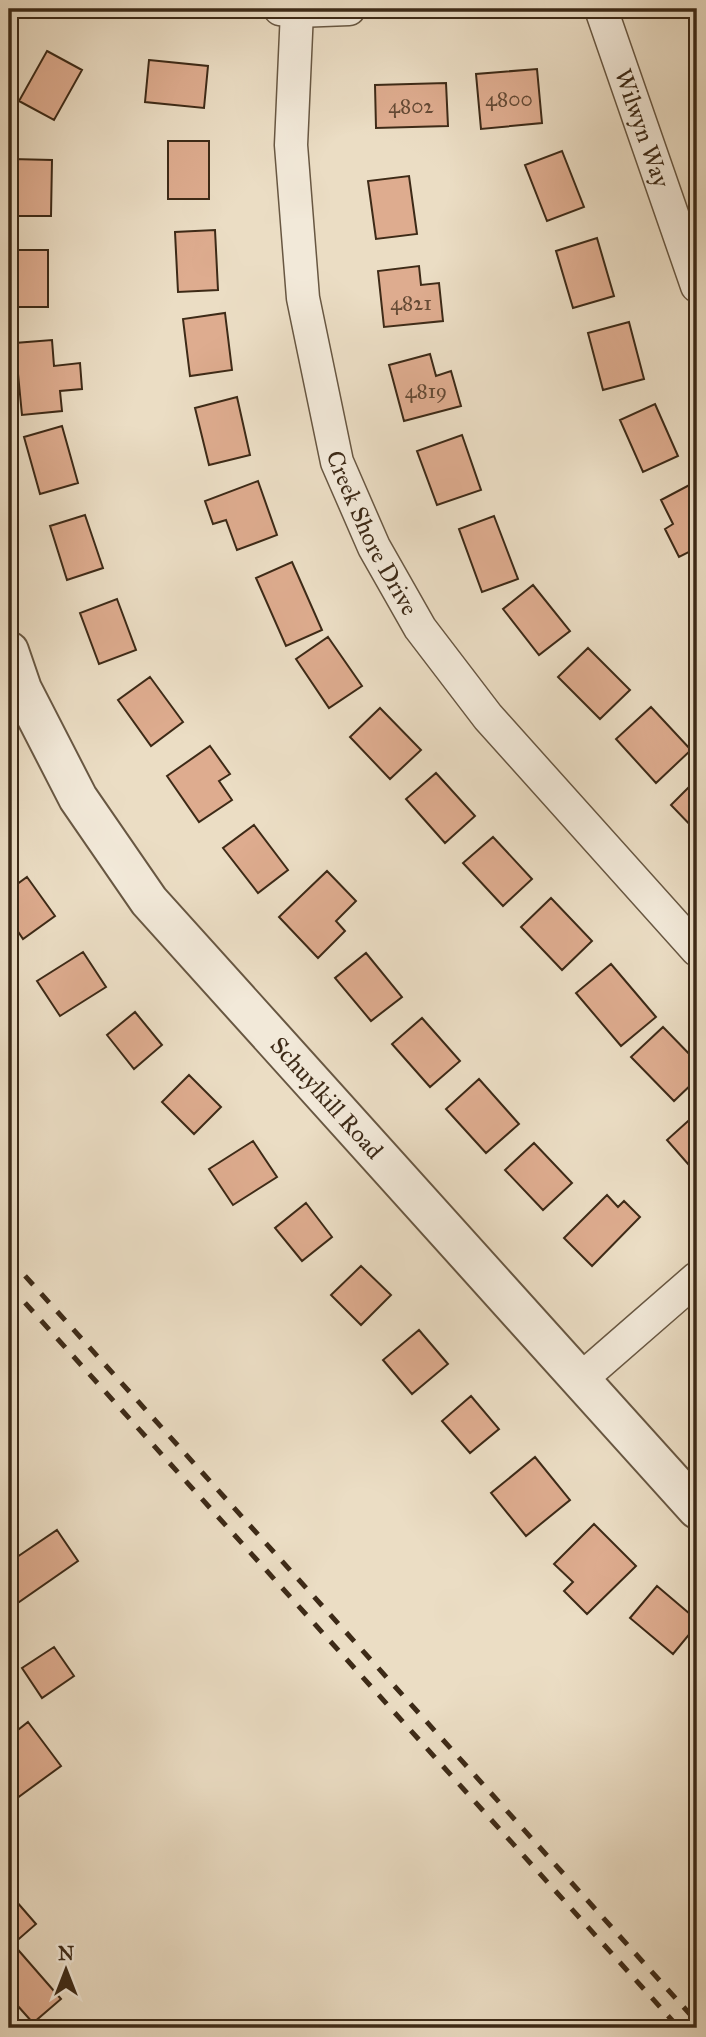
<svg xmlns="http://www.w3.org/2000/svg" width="706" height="2037" font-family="'IM FELL Great Primer',serif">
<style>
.building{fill:#deac8f;stroke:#3d2a17;stroke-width:2}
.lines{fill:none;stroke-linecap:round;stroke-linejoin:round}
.minor-casing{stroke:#685742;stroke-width:35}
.tertiary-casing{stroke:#685742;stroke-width:42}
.minor{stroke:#f2e9d9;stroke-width:32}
.tertiary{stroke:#f2e9d9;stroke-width:38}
.rail{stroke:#3d2a17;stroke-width:5;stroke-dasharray:12 12;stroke-linecap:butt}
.labels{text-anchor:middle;stroke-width:6;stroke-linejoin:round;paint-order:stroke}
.number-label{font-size:21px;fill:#654a35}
.street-label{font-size:24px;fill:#3d2a17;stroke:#f2e9d9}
</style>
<rect width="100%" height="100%" fill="#ebddc4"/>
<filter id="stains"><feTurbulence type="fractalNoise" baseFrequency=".00286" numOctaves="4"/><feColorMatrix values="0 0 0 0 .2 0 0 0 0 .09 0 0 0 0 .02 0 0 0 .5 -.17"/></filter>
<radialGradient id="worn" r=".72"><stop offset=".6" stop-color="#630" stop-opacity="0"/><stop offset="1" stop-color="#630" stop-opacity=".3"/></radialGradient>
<!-- building -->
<path class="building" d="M 47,51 L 82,70 L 54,120 L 19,101 Z
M 149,60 L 208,66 L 204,108 L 145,102 Z
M 537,69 L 542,123 L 481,129 L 476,74 Z
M 446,83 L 448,126 L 376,128 L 375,85 Z
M 168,141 L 209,141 L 209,199 L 168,199 Z
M 562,151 L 584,207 L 547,221 L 525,165 Z
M 12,159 L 52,160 L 51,216 L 12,216 Z
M 409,176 L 417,234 L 376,239 L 368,181 Z
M 215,230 L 218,290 L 178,292 L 175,232 Z
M 597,238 L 614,296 L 573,308 L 556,251 Z
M 9,250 L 48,250 L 48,307 L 9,307 Z
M 419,266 L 421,285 L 439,283 L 443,321 L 384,327 L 378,271 Z
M 225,313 L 232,370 L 190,376 L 183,319 Z
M 629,322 L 644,379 L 603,390 L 588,333 Z
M 52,340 L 54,366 L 80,363 L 82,389 L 60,391 L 62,411 L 22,415 L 15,343 Z
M 430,354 L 436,376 L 451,371 L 461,406 L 404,421 L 389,365 Z
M 237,397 L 250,455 L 209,465 L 195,408 Z
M 655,404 L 678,456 L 643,472 L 620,420 Z
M 62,426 L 78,483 L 40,494 L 24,437 Z
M 462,435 L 481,490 L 437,505 L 417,451 Z
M 258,481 L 277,535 L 237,550 L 226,520 L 213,524 L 205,501 Z
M 697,481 L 697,548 L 679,557 L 665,529 L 673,524 L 661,500 Z
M 85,515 L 103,568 L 67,580 L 50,526 Z
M 494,516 L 518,579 L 482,592 L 459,529 Z
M 292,562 L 322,630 L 286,646 L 256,578 Z
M 533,585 L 570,631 L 539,655 L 503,609 Z
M 117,599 L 136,650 L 99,664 L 80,613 Z
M 328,637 L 362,686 L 329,708 L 296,659 Z
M 588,648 L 630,690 L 600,719 L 558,677 Z
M 150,677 L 183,722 L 151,746 L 118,700 Z
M 651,707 L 691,750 L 656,783 L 616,739 Z
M 380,708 L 421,750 L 390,779 L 350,737 Z
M 210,746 L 230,774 L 219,781 L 232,800 L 199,822 L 167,776 Z
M 436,773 L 475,816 L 445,843 L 406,799 Z
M 697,779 L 697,832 L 671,805 Z
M 254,825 L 288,870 L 258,893 L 223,848 Z
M 493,837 L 532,879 L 503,906 L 463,863 Z
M 327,871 L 356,901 L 336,921 L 345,931 L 318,958 L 279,917 Z
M 27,877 L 55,916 L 23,939 L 9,918 L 9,890 Z
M 551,898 L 592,941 L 562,970 L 521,927 Z
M 83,952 L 106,987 L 60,1016 L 37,981 Z
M 366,953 L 402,997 L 371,1021 L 335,978 Z
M 611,964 L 656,1017 L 621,1046 L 576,993 Z
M 135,1012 L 162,1045 L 134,1069 L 107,1035 Z
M 422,1018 L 460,1061 L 430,1087 L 392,1044 Z
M 663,1027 L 697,1062 L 697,1079 L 674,1101 L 631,1057 Z
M 189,1075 L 221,1107 L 194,1134 L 162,1102 Z
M 479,1079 L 519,1124 L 486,1153 L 446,1109 Z
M 697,1113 L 697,1172 L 696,1173 L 667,1140 Z
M 253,1141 L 277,1177 L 233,1205 L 209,1169 Z
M 534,1143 L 572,1183 L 543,1210 L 505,1170 Z
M 607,1195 L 618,1207 L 624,1201 L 640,1217 L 592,1266 L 564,1238 Z
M 306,1203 L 332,1237 L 302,1261 L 275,1228 Z
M 361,1266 L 391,1295 L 361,1325 L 331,1295 Z
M 419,1330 L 448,1364 L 412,1394 L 383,1360 Z
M 471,1396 L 499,1429 L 470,1453 L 442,1421 Z
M 535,1457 L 570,1500 L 526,1536 L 491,1493 Z
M 594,1524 L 636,1566 L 587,1614 L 564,1591 L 573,1582 L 554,1564 Z
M 57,1530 L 78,1561 L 9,1609 L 9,1561 L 16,1556 L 17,1557 Z
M 657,1586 L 697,1620 L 697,1625 L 673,1654 L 630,1618 Z
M 54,1647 L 74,1676 L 42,1698 L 22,1668 Z
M 28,1722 L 61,1766 L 9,1804 L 9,1737 Z
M 16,1901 L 36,1924 L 13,1944 L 61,1999 L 33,2023 L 9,1996 L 9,1907 Z"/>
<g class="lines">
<defs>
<g id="minor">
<path d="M 280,9 L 297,11 L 349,9"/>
<path id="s1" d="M 601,9 L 697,286"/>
<path id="s2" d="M 297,11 L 291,145 L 303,298 L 337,462 L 374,547 L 420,628 L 488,717 L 697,950"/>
<path d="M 581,1379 L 697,1278"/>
</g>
<g id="tertiary">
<path id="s3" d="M 9,651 L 22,689 L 78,798 L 149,901 L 697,1509"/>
</g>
</defs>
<!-- minor casing -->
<use href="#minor" class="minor-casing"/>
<!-- tertiary casing -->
<use href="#tertiary" class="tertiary-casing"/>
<!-- minor -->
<use href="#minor" class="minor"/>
<!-- tertiary -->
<use href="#tertiary" class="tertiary"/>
<!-- rail -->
<path class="rail" d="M 9,1258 L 697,2022
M 9,1285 L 679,2028"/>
</g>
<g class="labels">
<!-- number labels -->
<g class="number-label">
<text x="509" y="106">4800</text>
<text x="411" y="113">4802</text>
<text x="411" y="310">4821</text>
<text x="426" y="398">4819</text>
</g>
<!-- street labels -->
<g class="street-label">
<text dy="8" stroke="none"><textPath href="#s1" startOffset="126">Wilwyn Way</textPath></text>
<text dy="8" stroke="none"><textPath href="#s2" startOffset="534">Creek Shore Drive</textPath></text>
<text dy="8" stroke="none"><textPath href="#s3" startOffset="553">Schuylkill Road</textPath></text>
</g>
</g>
<!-- margin -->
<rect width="706" height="2037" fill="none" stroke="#ebddc4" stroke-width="35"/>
<rect x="10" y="10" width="685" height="2016" fill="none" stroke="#3d2a17" stroke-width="3.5"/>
<rect x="18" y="18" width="671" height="2002" fill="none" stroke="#3d2a17" stroke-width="2"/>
<!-- north arrow -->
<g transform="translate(66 1970)" stroke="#f2e9d9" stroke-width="5" paint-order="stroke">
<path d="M0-5L12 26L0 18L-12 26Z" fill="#3d2a17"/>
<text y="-10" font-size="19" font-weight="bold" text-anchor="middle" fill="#3d2a17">N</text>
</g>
<rect width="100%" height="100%" filter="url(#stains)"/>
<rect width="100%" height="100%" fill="url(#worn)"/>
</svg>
